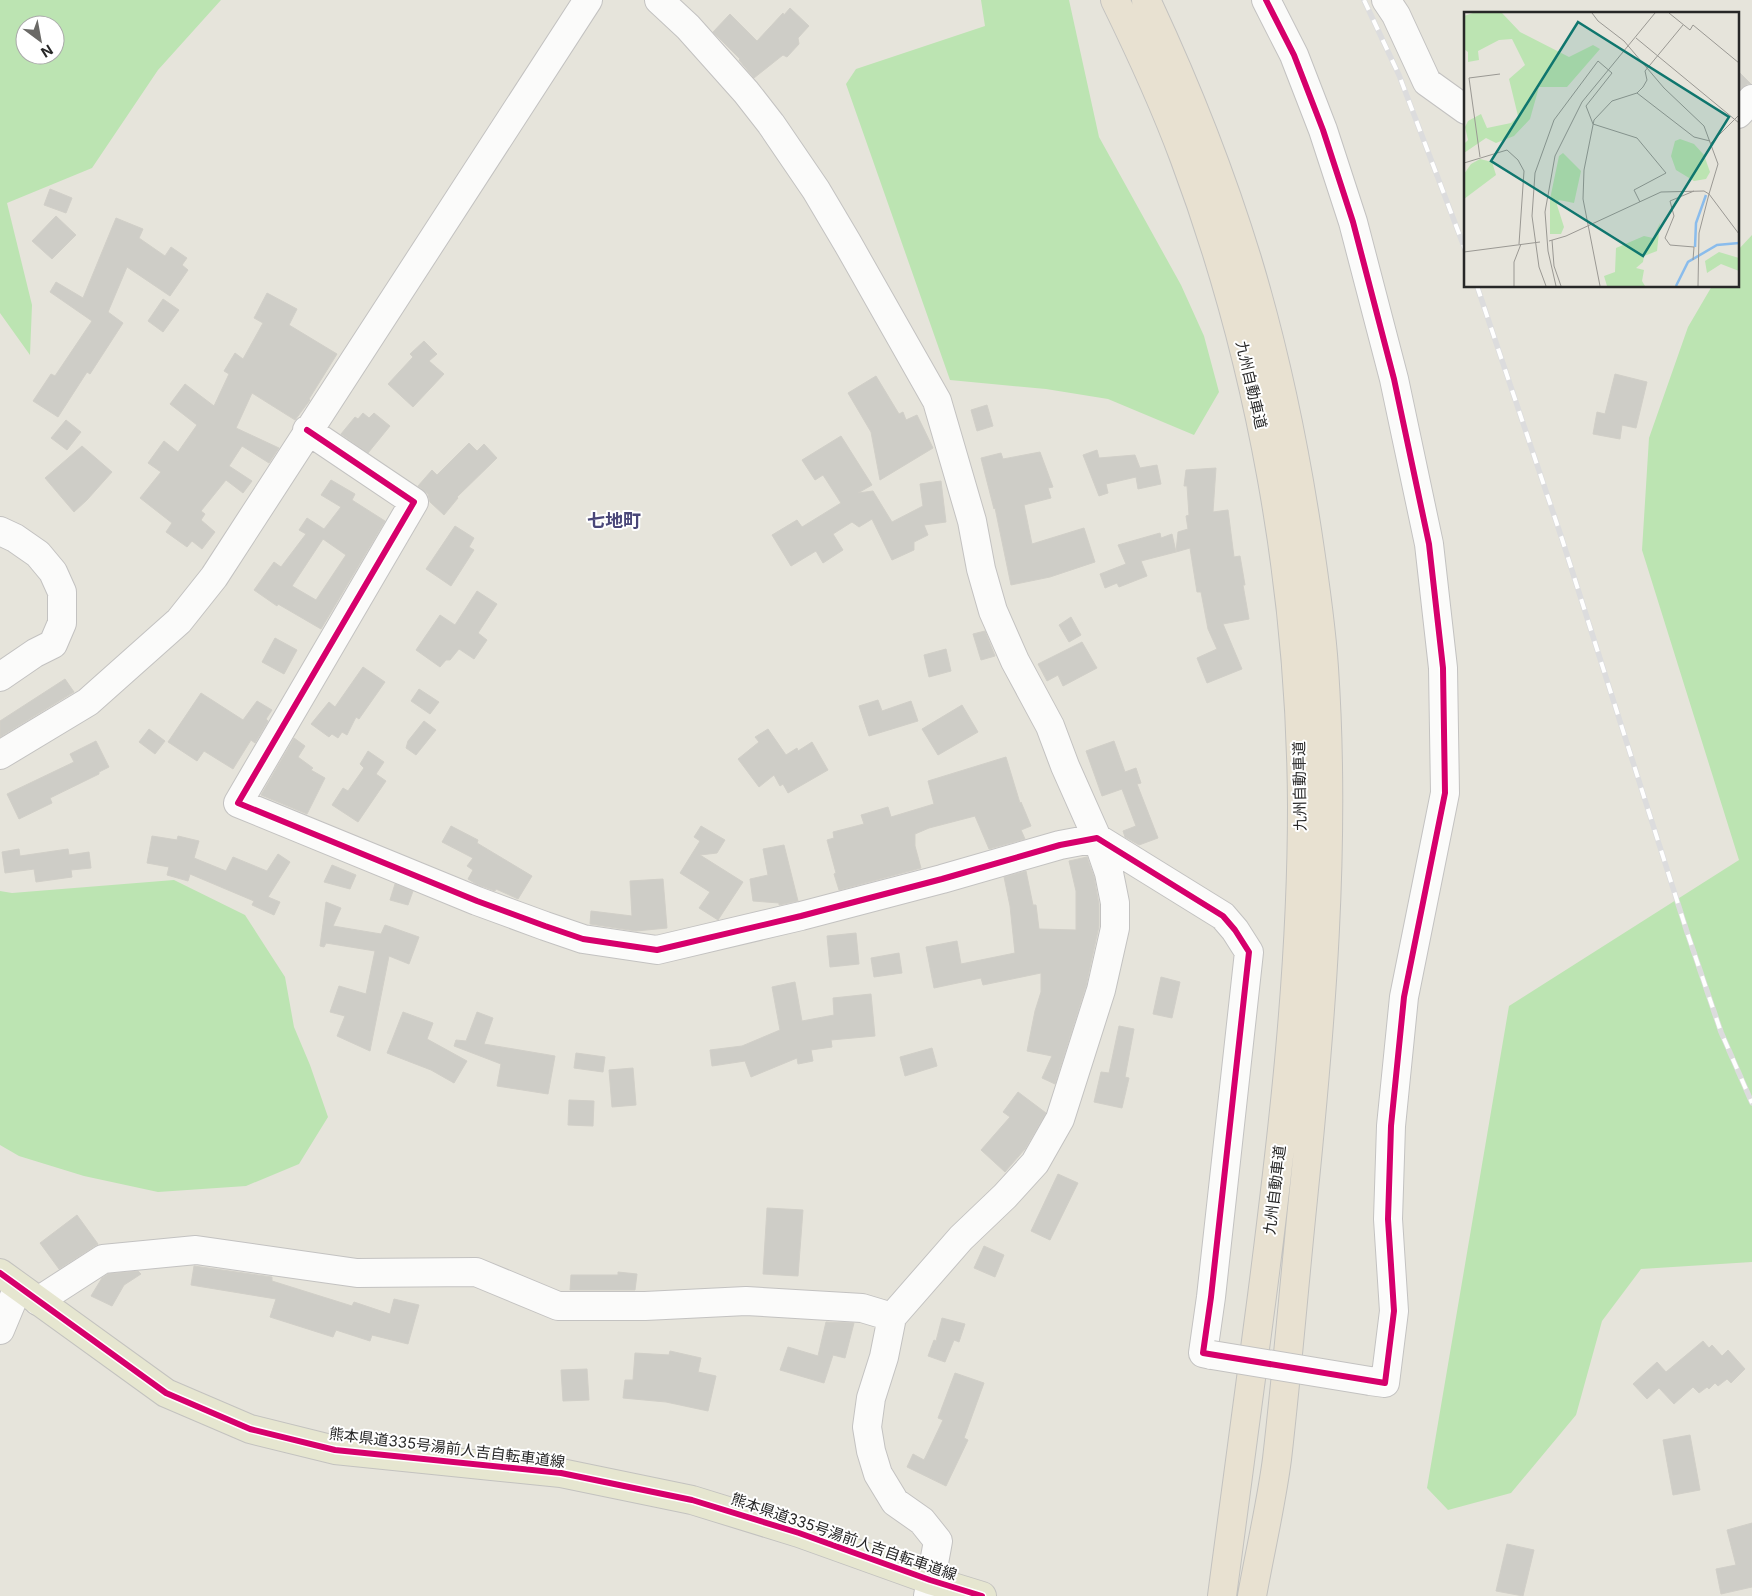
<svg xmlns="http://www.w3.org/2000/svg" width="1752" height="1596" font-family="Inter,'Noto Sans JP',sans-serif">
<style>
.green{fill:#bce4b2;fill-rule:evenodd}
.building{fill:#cecdc7;stroke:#d1cfc8;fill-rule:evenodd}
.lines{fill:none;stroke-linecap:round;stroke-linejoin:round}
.minor-casing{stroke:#c3c2c1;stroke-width:30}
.major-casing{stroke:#c3c2bf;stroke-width:30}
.highway-casing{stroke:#c3c2bf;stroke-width:30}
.minor{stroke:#fbfbfa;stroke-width:28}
.major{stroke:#e6e6d0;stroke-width:28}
.highway{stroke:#e8e1d1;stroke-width:28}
.rail-casing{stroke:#dcdcdd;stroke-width:5.5}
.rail{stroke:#fff;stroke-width:4;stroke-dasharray:11;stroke-linecap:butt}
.minor-bridge-casing{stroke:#c3c2c1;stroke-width:30;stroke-linecap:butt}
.minor-bridge{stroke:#fbfbfa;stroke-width:28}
.cycleway-casing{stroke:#fff;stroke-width:9}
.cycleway{stroke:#d6006c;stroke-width:6}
.labels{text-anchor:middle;stroke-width:4;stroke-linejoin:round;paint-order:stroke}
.street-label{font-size:15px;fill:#272727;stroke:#fff}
.quarter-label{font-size:18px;font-weight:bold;fill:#494678;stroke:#fff}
.inset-river{fill:none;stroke:#8abcec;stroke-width:2.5}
.inset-road{fill:none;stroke:#9a9893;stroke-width:1}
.view{fill:#0f766e;fill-opacity:0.15;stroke:#0f766e;stroke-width:2.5}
.inset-edge{fill:none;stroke:#272727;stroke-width:2.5}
</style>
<rect width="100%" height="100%" fill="#e6e4db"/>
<!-- green -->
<path class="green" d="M 0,0 L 221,0 L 158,70 L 92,168 L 7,203 L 32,305 L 30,355 L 0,313 ZM 25,25 L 55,25 L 55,55 L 25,55 Z
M 981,0 L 1069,0 L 1099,137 L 1181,285 L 1204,336 L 1219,392 L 1194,435 L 1108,399 L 1046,389 L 950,380 L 846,84 L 856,69 L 985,26 Z
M 1752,235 L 1752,1262 L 1641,1269 L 1602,1321 L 1576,1415 L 1511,1493 L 1448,1510 L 1427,1488 L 1509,1006 L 1739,860 L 1642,550 L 1649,438 L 1688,327 L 1712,286 L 1738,286 L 1738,250 Z
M 174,880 L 245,915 L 285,977 L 294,1027 L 310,1065 L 328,1117 L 299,1164 L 246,1186 L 158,1192 L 84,1176 L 19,1156 L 0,1145 L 0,891 L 12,893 Z"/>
<!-- building -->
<path class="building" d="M 790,8 L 809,26 L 798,38 L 799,44 L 787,57 L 783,55 L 754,78 L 739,60 L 740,59 L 713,32 L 730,14 L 757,41 L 783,13 L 784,15 Z
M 1738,71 L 1751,84 L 1747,84 L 1738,91 Z
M 50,189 L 72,198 L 66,213 L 44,205 Z
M 56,216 L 76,235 L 52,259 L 32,241 Z
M 116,218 L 143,229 L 139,238 L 165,256 L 171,247 L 187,258 L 182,265 L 188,270 L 170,296 L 127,267 L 108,312 L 123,323 L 90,374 L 87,372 L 58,417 L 33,401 L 51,374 L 55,376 L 92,321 L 50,292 L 56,282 L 83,298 Z
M 267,293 L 297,309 L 289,325 L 337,354 L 309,399 L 310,400 L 295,420 L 252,393 L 236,428 L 279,448 L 269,463 L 242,446 L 229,466 L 252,481 L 243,493 L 226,480 L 201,511 L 205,514 L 201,520 L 215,532 L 202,549 L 192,541 L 187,547 L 166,532 L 172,523 L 140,498 L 161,472 L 148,463 L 164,441 L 178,452 L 197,425 L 170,404 L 185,384 L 214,406 L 229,374 L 224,371 L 235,353 L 243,359 L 263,323 L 254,318 Z
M 163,299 L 179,310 L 163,332 L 148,321 Z
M 424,341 L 437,354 L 429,361 L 444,374 L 413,407 L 388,384 L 413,357 L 410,354 Z
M 1615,374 L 1647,382 L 1636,428 L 1622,425 L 1620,439 L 1593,434 L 1597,412 L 1605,414 Z
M 876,376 L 899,414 L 903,412 L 906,420 L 917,415 L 933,448 L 880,480 L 871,432 L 848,393 Z
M 987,405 L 993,426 L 977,431 L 971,410 Z
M 363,413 L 369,418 L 374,413 L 390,426 L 368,453 L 341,434 L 355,417 L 358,419 Z
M 66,420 L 81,432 L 67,450 L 51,438 Z
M 841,436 L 872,485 L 858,493 L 873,491 L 892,522 L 923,506 L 920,484 L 941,481 L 946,522 L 924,525 L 928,535 L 914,542 L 914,550 L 892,560 L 872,519 L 859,527 L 852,522 L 833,534 L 843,550 L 823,563 L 816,551 L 791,566 L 772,535 L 797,520 L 802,527 L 841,503 L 823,475 L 815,480 L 802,460 Z
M 469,443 L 477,451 L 484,444 L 497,458 L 457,497 L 458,498 L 444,515 L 430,502 L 428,494 L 418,486 L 432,470 L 437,475 Z
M 82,446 L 112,472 L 87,500 L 74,512 L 45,478 Z
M 1097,450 L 1099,458 L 1135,455 L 1140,468 L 1157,465 L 1161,484 L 1138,489 L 1136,477 L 1106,484 L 1108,493 L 1099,496 L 1083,455 Z
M 1040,452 L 1053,487 L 1048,488 L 1051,498 L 1024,505 L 1032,544 L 1084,528 L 1095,562 L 1050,577 L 1011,585 L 995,508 L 994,509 L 981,458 L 1001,453 L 1003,459 Z
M 1216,468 L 1213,512 L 1228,510 L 1234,557 L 1240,556 L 1245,585 L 1243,585 L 1249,619 L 1223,624 L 1242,669 L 1207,683 L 1197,658 L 1217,649 L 1208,629 L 1201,592 L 1197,592 L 1190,548 L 1176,552 L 1178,532 L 1188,529 L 1186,516 L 1189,515 L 1187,486 L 1184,486 L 1186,470 Z
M 331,480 L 355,494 L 352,500 L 385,521 L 321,629 L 278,604 L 277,606 L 254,590 L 274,562 L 281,567 L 287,559 L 306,534 L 299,530 L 307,518 L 324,529 L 341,507 L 321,495 ZM 323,539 L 346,555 L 316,600 L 292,586 Z
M 455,526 L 474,538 L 469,547 L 474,550 L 451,586 L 426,569 Z
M 1160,533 L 1161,538 L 1172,534 L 1176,552 L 1141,561 L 1147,576 L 1119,587 L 1117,583 L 1105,588 L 1100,574 L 1126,564 L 1118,545 Z
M 477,591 L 497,604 L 478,633 L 487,640 L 474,659 L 459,649 L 450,660 L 446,660 L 440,667 L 416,650 L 440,615 L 455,625 Z
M 1071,617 L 1081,635 L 1069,642 L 1059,625 Z
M 985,631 L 995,656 L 981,660 L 973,634 Z
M 275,638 L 297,650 L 284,674 L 262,662 Z
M 1082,642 L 1097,668 L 1063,686 L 1058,675 L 1047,681 L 1038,664 Z
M 946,649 L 951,671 L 929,677 L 924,655 Z
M 363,667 L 385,682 L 359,719 L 356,717 L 347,735 L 342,732 L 338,738 L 332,734 L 329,737 L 311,724 L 329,702 L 335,707 Z
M 65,679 L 74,692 L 0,737 L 0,721 Z
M 419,689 L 439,702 L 430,714 L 411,701 Z
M 201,693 L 243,720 L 257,701 L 272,710 L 266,719 L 268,721 L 255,743 L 251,740 L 233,769 L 204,751 L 197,761 L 168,742 Z
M 878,700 L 882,711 L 911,701 L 918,721 L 869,736 L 859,706 Z
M 962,705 L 978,732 L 938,755 L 922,729 Z
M 424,721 L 436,730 L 416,755 L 406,748 L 408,741 Z
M 149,729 L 165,741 L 155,754 L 139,742 Z
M 768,729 L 786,755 L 797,748 L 798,751 L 812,742 L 828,770 L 788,793 L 783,784 L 780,786 L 774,775 L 759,787 L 738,759 L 759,742 L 755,737 Z
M 294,738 L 305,746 L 298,757 L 313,768 L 311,770 L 325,778 L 307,814 L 261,795 Z
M 96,741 L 109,767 L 99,772 L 99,774 L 50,798 L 52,803 L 19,819 L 7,794 L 74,762 L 70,754 Z
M 1114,741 L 1125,772 L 1136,768 L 1141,783 L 1137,784 L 1158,838 L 1139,845 L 1125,837 L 1123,831 L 1136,826 L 1122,789 L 1102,796 L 1086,751 Z
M 368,751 L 384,762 L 376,774 L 386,781 L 358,822 L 332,805 L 343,788 L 348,791 L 364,768 L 360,764 Z
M 1006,757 L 1020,803 L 1021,802 L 1031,826 L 1021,830 L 1025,839 L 989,849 L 975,816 L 929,828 L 915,834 L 915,846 L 921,868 L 839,890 L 834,874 L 836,873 L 827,840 L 834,838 L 833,832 L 864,824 L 861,815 L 888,807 L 891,817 L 934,804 L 928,781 Z
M 451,826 L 478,840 L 477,843 L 532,876 L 518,899 L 496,889 L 495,891 L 476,884 L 468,879 L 473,870 L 467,866 L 473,858 L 442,842 Z
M 701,826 L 725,840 L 717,853 L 700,855 L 743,882 L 718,920 L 699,908 L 710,892 L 680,873 L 700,841 L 694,837 Z
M 152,836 L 177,840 L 178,836 L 199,841 L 194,858 L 226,871 L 233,857 L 267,871 L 278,854 L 290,862 L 268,897 L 280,902 L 274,915 L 252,905 L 254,901 L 190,874 L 188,881 L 167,875 L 169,867 L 147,863 Z
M 784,845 L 798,901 L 779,905 L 779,903 L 753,901 L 750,879 L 768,875 L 763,849 Z
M 19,849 L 20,856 L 68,849 L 69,855 L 89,852 L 91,868 L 71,870 L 72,877 L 36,882 L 34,869 L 5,873 L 2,852 Z
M 1087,857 L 1094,877 L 1099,905 L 1099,926 L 1086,986 L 1055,1084 L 1042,1078 L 1052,1056 L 1027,1051 L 1035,1011 L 1041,992 L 1041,973 L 983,985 L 981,978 L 934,988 L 926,947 L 957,941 L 961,964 L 1015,953 L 1010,906 L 1004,877 L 1026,871 L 1033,905 L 1036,905 L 1039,929 L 1076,930 L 1076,891 L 1069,861 Z
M 332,865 L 356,875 L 350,889 L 324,882 Z
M 663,879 L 667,928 L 636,931 L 590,924 L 591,911 L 632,916 L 630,881 Z
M 395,884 L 413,891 L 408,905 L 390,900 Z
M 326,902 L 341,908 L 333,926 L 381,934 L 385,925 L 419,937 L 409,964 L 389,956 L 370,1051 L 337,1036 L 345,1016 L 330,1012 L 339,986 L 366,994 L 375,951 L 326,943 L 324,947 L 320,946 Z
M 856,933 L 859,964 L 830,967 L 827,936 Z
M 899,953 L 902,973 L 874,977 L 871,958 Z
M 1161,977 L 1180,982 L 1172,1018 L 1153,1014 Z
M 795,982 L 802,1021 L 834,1015 L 833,998 L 871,994 L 875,1036 L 831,1040 L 832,1047 L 811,1050 L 813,1061 L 798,1064 L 797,1058 L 751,1077 L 745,1061 L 712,1066 L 710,1050 L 742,1046 L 780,1030 L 772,987 Z
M 403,1012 L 433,1023 L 427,1039 L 467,1061 L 454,1083 L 431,1070 L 387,1053 Z
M 477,1012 L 493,1018 L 484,1044 L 555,1056 L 548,1094 L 497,1086 L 501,1064 L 454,1046 L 456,1040 L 466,1041 Z
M 1119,1026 L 1134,1029 L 1125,1077 L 1129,1078 L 1122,1108 L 1094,1102 L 1101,1072 L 1109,1073 Z
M 932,1048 L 937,1066 L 905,1076 L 900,1057 Z
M 576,1053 L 605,1057 L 603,1072 L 574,1068 Z
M 633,1068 L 636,1105 L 612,1107 L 609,1070 Z
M 1018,1092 L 1046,1113 L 1025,1149 L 1005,1172 L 981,1150 L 1010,1117 L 1003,1112 Z
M 569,1100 L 594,1101 L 593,1126 L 568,1125 Z
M 1058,1174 L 1078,1183 L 1050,1240 L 1031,1231 Z
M 767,1208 L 803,1210 L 798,1276 L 763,1274 Z
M 77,1215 L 98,1244 L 59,1269 L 40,1243 Z
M 984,1246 L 1004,1255 L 995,1277 L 974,1268 Z
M 194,1266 L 272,1277 L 272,1281 L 352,1306 L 354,1302 L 390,1314 L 394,1299 L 419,1305 L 408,1344 L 372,1335 L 370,1341 L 336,1330 L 333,1337 L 270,1317 L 276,1299 L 191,1285 Z
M 138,1271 L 141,1274 L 124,1285 L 112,1306 L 91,1296 L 102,1278 L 108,1274 Z
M 618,1272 L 637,1274 L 635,1290 L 570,1290 L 571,1275 L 618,1275 Z
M 942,1318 L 965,1324 L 959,1342 L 954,1340 L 945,1362 L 928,1356 L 934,1340 L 936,1341 Z
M 826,1322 L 854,1323 L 845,1358 L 833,1355 L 824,1383 L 780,1370 L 788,1347 L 818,1356 Z
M 1703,1341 L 1709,1348 L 1712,1345 L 1722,1356 L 1728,1350 L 1745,1369 L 1731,1383 L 1727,1379 L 1718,1386 L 1715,1383 L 1709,1389 L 1707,1387 L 1699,1393 L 1693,1387 L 1674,1404 L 1659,1388 L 1647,1399 L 1633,1384 L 1657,1362 L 1666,1372 Z
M 670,1351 L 701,1358 L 698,1372 L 716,1376 L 708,1411 L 666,1402 L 623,1398 L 625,1380 L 633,1380 L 635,1353 L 669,1355 Z
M 587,1369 L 589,1400 L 563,1401 L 561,1370 Z
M 955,1373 L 984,1383 L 964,1438 L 968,1440 L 946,1486 L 907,1467 L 913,1454 L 924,1460 L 943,1420 L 938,1418 Z
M 1690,1435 L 1700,1490 L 1673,1495 L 1663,1440 Z
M 1752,1523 L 1752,1587 L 1721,1594 L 1716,1569 L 1736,1565 L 1727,1530 Z
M 1507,1544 L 1534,1550 L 1523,1596 L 1496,1591 Z"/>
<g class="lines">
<defs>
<path id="minor" d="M 659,0 L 688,27 L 746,92 L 771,124 L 816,190 L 848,244 L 937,401 L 972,521 L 981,569 L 993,611 L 1015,661 L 1050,726 L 1065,766 L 1097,838 L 1109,873 L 1115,903 L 1115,928 L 1101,990 L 1060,1119 L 1035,1163 L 1005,1196 L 961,1238 L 892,1317 L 884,1357 L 871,1398 L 867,1427 L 871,1451 L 878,1474 L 895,1502 L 922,1521 L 938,1541 L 928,1596
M 1266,0 L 1294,55 L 1323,130 L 1353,222 L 1394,379 L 1429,544 L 1443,668 L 1445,793 L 1404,997 L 1391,1126 L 1388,1219 L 1394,1311 L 1385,1383 L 1370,1381
M 1386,0 L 1396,15 L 1427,82 L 1466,110
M 1738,114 L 1752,99
M 307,430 L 414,502 L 238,803 L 477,901 L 545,926 L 583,939 L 657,950 L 801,916 L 942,879 L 1060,845 L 1097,838 L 1223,916 L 1235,930 L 1249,952 L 1211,1297 L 1203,1353 L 1212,1355
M 0,531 L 15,538 L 38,554 L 53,572 L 62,592 L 62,623 L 53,644 L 35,653 L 0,677
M 0,755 L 88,702 L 179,621 L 214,577 L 588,0
M 38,1301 L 103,1259 L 196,1250 L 357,1273 L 476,1272 L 558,1306 L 645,1306 L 746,1301 L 862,1308 L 892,1317
M 0,1330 L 18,1287"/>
<path id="major" d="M 0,1273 L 166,1393 L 250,1429 L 335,1450 L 561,1473 L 692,1500 L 799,1533 L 930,1580 L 982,1596"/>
<path id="highway" d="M 1115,0 C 1140,51 1164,103 1184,157 C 1261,362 1301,588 1302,807 C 1302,970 1283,1133 1262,1296 C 1249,1396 1235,1496 1222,1596
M 1146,0 C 1185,83 1220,171 1247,259 C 1274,348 1293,439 1307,530 C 1314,576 1321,622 1324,668 C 1336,845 1321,1023 1303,1199 C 1294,1286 1287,1373 1277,1459 C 1271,1505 1260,1551 1252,1596"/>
</defs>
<!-- minor casing -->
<use href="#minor" class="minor-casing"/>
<!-- major casing -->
<use href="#major" class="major-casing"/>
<!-- highway casing -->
<use href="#highway" class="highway-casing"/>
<!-- minor -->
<use href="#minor" class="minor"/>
<!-- major -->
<use href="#major" class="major"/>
<!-- highway -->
<use href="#highway" class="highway"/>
<defs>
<path id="rail" d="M 1364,0 L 1399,75 L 1466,252
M 1477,286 L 1562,539 L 1687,932 L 1721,1032 L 1752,1103"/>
</defs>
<!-- rail casing -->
<use href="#rail" class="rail-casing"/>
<!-- rail -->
<use href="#rail" class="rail"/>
<defs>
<path id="minor-bridge" d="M 1212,1355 L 1370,1381"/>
</defs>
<!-- minor-bridge casing -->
<use href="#minor-bridge" class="minor-bridge-casing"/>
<!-- minor-bridge -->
<use href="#minor-bridge" class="minor-bridge"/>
<defs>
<path id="cycleway" d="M 307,430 L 414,502 L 238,803 L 477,901 L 545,926 L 583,939 L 657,950 L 801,916 L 942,879 L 1060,845 L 1097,838 L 1223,916 L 1235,930 L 1249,952 L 1211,1297 L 1203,1353 L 1385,1383 L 1394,1311 L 1388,1219 L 1391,1126 L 1404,997 L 1445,793 L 1443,668 L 1429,544 L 1394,379 L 1353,222 L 1323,130 L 1294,55 L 1266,0
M 0,1273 L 166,1393 L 250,1429 L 335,1450 L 561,1473 L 692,1500 L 799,1533 L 930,1580 L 982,1596"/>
</defs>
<!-- cycleway casing -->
<use href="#cycleway" class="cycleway-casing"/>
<!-- cycleway -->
<use href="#cycleway" class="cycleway"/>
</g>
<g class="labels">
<!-- street labels -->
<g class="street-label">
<text transform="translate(1251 385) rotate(77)" y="5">九州自動車道</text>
<text transform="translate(1300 786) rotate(-91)" y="5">九州自動車道</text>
<text transform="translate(1275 1190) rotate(-83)" y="5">九州自動車道</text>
<text transform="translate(447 1448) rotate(7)" y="5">熊本県道335号湯前人吉自転車道線</text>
<text transform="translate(844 1537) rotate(19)" y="5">熊本県道335号湯前人吉自転車道線</text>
</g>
<!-- quarter labels -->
<g class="quarter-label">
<text x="614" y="527">七地町</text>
</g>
</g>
<!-- overview -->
<g transform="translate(1464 12)">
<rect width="275" height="275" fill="#e6e4db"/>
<path d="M 9,1 L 38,1 L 56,20 L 105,45 L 129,33 L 136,37 L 103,75 L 75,75 L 66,107 L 50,124 L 32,131 L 22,126 L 0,141 L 0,132 L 4,128 L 1,115 L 4,109 L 17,102 L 23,116 L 47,111 L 54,104 L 45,67 L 61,53 L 48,27 L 35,28 L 14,39 L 15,48 L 4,50 L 4,40 L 0,37 L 0,4 ZM 216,127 L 230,132 L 240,143 L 246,160 L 242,167 L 230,169 L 212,158 L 207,144 L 211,129 ZM 99,141 L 117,159 L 110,191 L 95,188 L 93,193 L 100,215 L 97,222 L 86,222 L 86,187 L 95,144 ZM 16,147 L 28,150 L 32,163 L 0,187 L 0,162 L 7,152 ZM 196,211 L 193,239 L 180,244 L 179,250 L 172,256 L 180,258 L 178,269 L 181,274 L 143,274 L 140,264 L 151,260 L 152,236 L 180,224 L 189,226 ZM 255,240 L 275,246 L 275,259 L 257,252 L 243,261 L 241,249 Z" fill="#bce4b2"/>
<path class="inset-river" d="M 231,235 L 232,211 L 242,183M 212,274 L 224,250 L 253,233 L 275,231"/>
<path class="inset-road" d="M 128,1 L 134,9 L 160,29 L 200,76 L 240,114 L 254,152 L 245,182 L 275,222M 205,1 L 226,18 L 229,13 L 275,51M 172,26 L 275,111M 173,81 L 230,125 L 246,129M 247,131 L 275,103M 16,145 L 5,66 L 36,62M 0,151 L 43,138 L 54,148 L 60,159 L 55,232M 88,228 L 90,254 L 97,274M 85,229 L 102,224 L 197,180 L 240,179 L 245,182 L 235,221 L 234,274M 0,240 L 76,230M 229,248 L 230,235 L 206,233 L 201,226 L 210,204 L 206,189 L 230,179M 50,274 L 50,250 L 57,232M 82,274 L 75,255 L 68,204 L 71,161 L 90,108 L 134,49 L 148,61 L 122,94 L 129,112 L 173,126 L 202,161 L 170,178 L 176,190M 92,274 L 84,239 L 81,200 L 91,144 L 118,90 L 191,1M 136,274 L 119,187 L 120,158 L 130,108 L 148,89 L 173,81 L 179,75 L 183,68 L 181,59 L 219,13"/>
<path class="view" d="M 114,10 L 265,105 L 179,244 L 27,149 Z"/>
<rect width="275" height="275" class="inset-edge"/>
</g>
<!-- north arrow -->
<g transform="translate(40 40) rotate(148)"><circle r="24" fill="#ffffff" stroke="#a9a9a9"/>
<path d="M0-4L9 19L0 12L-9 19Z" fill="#6a6966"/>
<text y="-8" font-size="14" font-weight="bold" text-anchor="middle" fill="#272727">N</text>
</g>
</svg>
